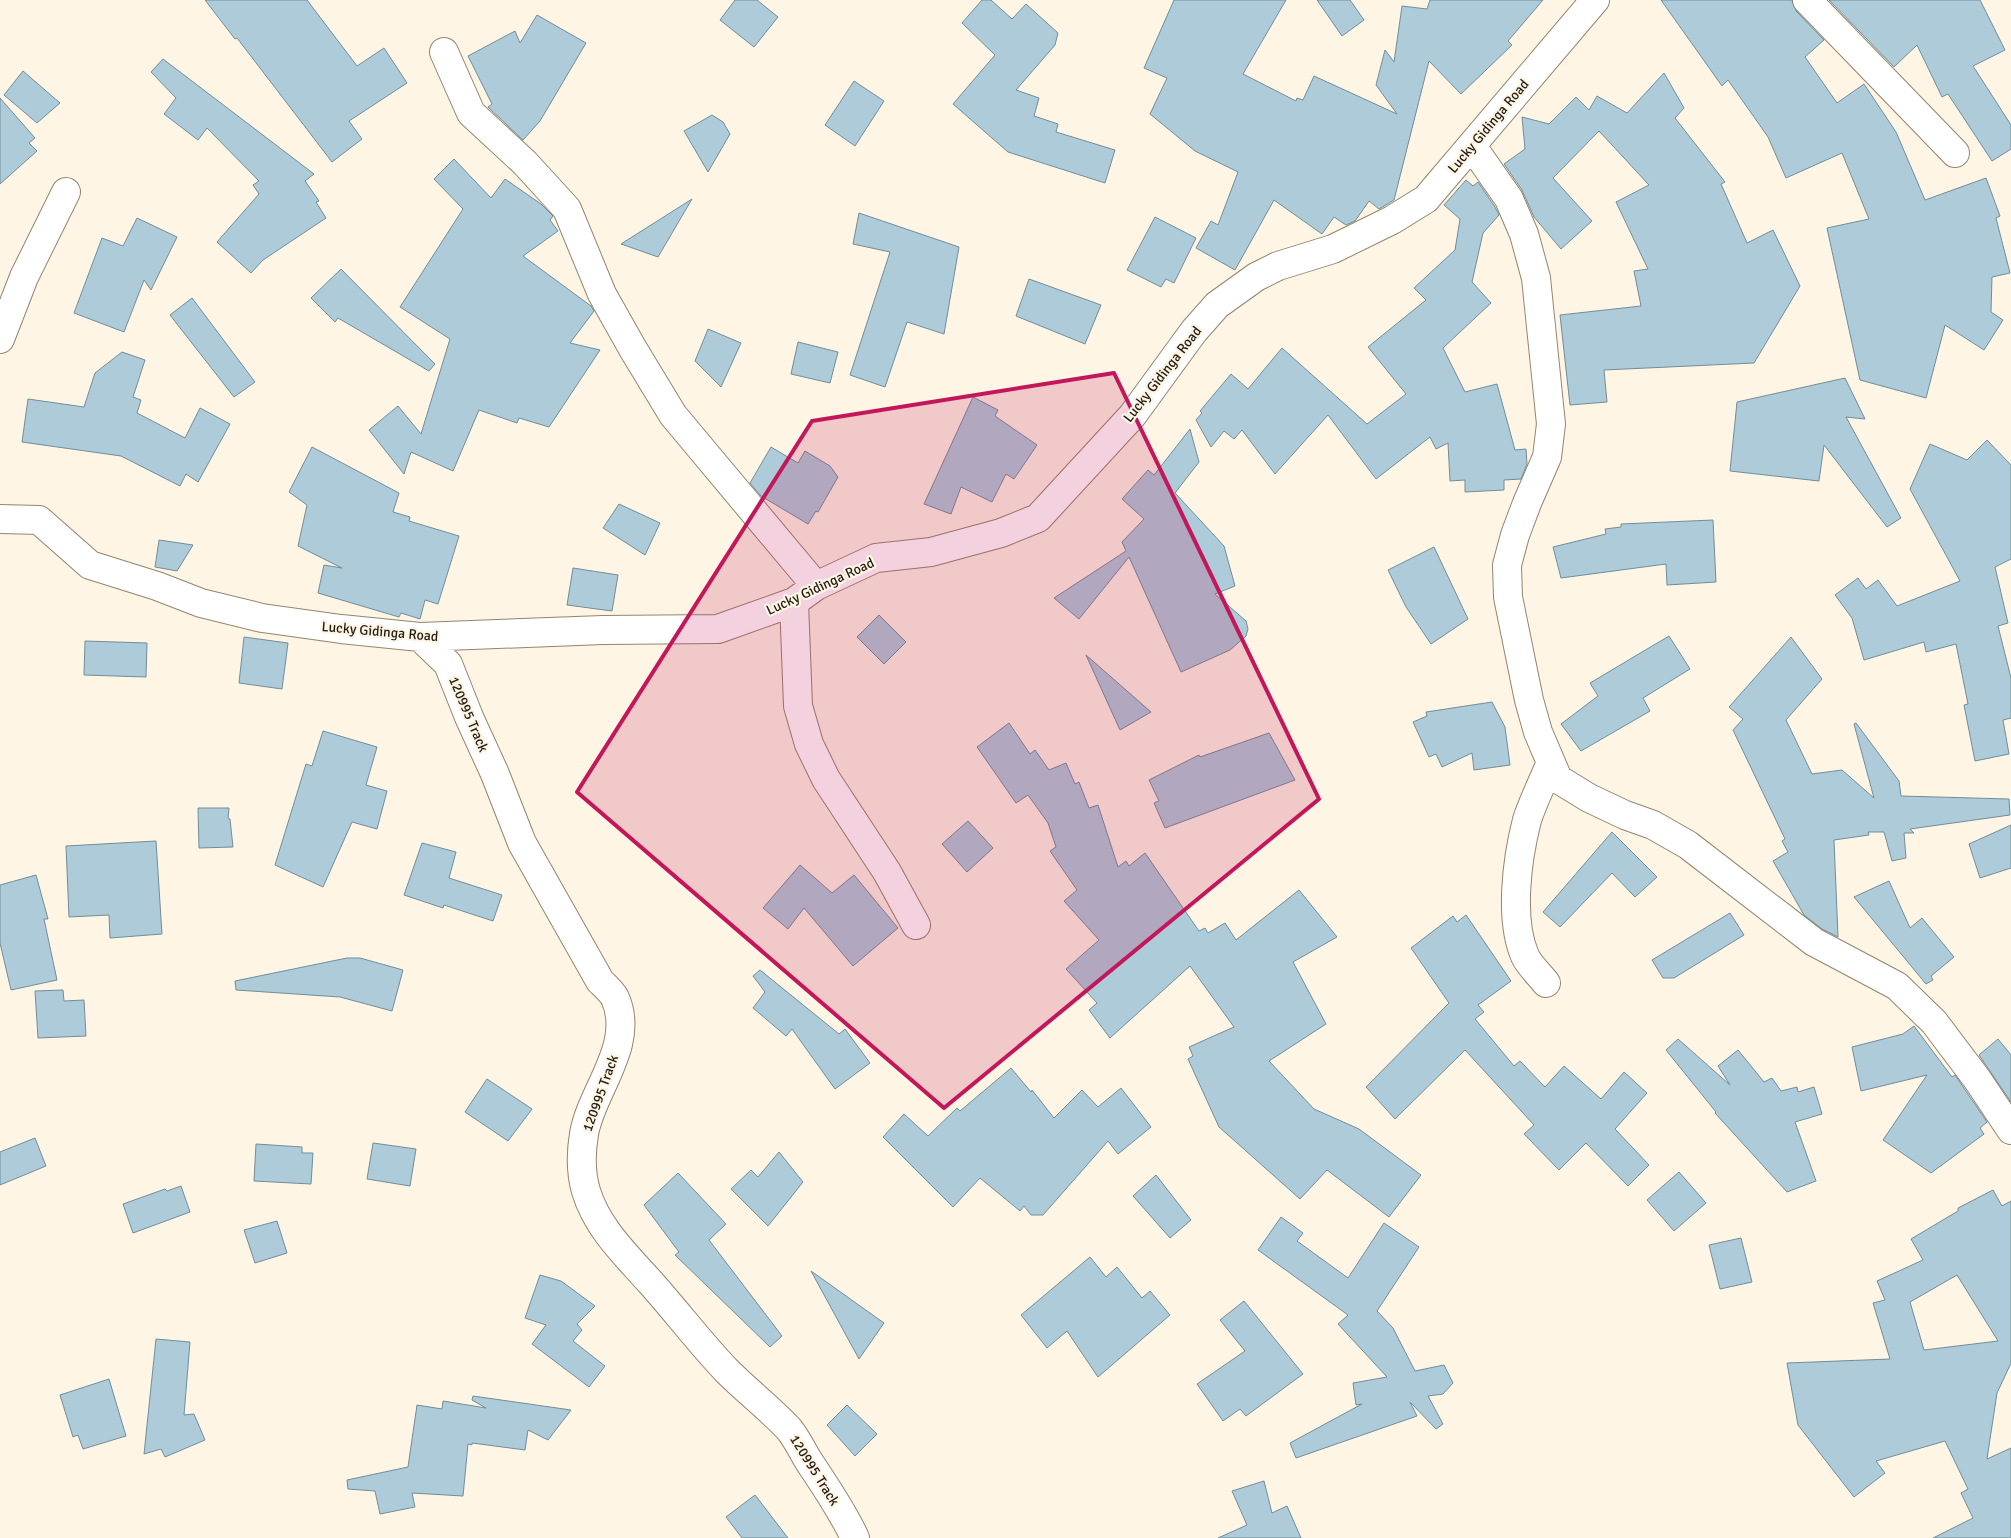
<svg xmlns="http://www.w3.org/2000/svg" width="2011" height="1538" font-family="Signika,sans-serif">
<style>
.building{fill:#adcbd8;stroke:#718d9a;fill-rule:evenodd}
.lines{fill:none;stroke-linecap:round;stroke-linejoin:round}
.street-casing{stroke:#93856e;stroke-width:30}
.street{stroke:#fff;stroke-width:28}
.marked{fill:#c2185b;fill-opacity:0.2;stroke:#c2185b;stroke-width:4;stroke-linejoin:round}
.labels{text-anchor:middle;stroke-width:4.5;stroke-linejoin:round;paint-order:stroke}
.street-label{font-size:14px;fill:#221d14;stroke:#fef5e5}
</style>
<rect width="100%" height="100%" fill="#fef5e5"/>
<!-- building -->
<path class="building" d="M 205,0 L 307,0 L 357,66 L 384,48 L 407,83 L 349,121 L 362,139 L 332,162 L 237,38 L 235,39 Z
M 735,0 L 757,0 L 778,17 L 754,47 L 720,20 Z
M 982,0 L 991,0 L 1012,19 L 1026,4 L 1058,33 L 1055,45 L 1016,90 L 1039,98 L 1034,116 L 1058,124 L 1056,132 L 1115,150 L 1105,183 L 1008,152 L 953,104 L 995,55 L 962,23 Z
M 1174,0 L 1286,0 L 1243,74 L 1296,101 L 1297,98 L 1303,100 L 1314,76 L 1397,114 L 1376,85 L 1385,50 L 1394,62 L 1402,6 L 1427,9 L 1430,0 L 1543,0 L 1508,41 L 1512,45 L 1461,94 L 1429,61 L 1394,200 L 1379,209 L 1369,201 L 1355,221 L 1346,225 L 1334,217 L 1322,234 L 1274,200 L 1235,270 L 1196,248 L 1211,221 L 1218,225 L 1238,172 L 1195,151 L 1150,114 L 1167,78 L 1144,68 Z
M 1317,0 L 1350,0 L 1364,20 L 1342,36 Z
M 1661,0 L 1792,0 L 1796,11 L 1824,40 L 1805,57 L 1837,103 L 1864,84 L 1896,132 L 1925,200 L 1986,178 L 2000,216 L 1996,218 L 2010,273 L 1992,277 L 1991,312 L 2003,320 L 1984,350 L 1945,325 L 1926,398 L 1860,380 L 1827,228 L 1869,219 L 1842,153 L 1786,178 L 1768,137 L 1728,80 L 1722,86 Z
M 1829,0 L 1980,0 L 2005,50 L 1973,66 L 2011,125 L 2011,149 L 1992,161 L 1948,94 L 1942,97 L 1917,45 L 1894,67 Z
M 537,15 L 586,43 L 540,121 L 523,140 L 488,107 L 492,104 L 468,56 L 515,31 L 520,43 Z
M 163,59 L 314,174 L 305,181 L 319,201 L 316,202 L 326,218 L 263,260 L 251,273 L 217,242 L 259,194 L 253,185 L 259,181 L 207,128 L 198,140 L 164,114 L 176,98 L 151,72 Z
M 23,71 L 60,103 L 37,123 L 4,95 Z
M 1664,73 L 1684,108 L 1675,118 L 1725,182 L 1721,184 L 1747,243 L 1773,230 L 1800,286 L 1754,363 L 1604,370 L 1607,402 L 1570,405 L 1560,315 L 1641,306 L 1634,271 L 1648,269 L 1616,202 L 1649,185 L 1599,131 L 1553,178 L 1592,221 L 1561,249 L 1534,217 L 1522,190 L 1504,164 L 1525,149 L 1522,117 L 1549,124 L 1576,97 L 1589,110 L 1597,96 L 1627,113 Z
M 854,81 L 884,101 L 855,146 L 825,125 Z
M 0,98 L 35,138 L 29,143 L 37,151 L 0,184 Z
M 712,115 L 723,122 L 730,134 L 708,172 L 684,131 Z
M 454,159 L 491,198 L 505,179 L 541,204 L 553,216 L 550,220 L 558,231 L 523,256 L 591,306 L 594,311 L 570,343 L 600,350 L 549,427 L 519,418 L 517,423 L 479,410 L 453,471 L 411,452 L 404,474 L 369,430 L 398,406 L 421,434 L 450,339 L 400,307 L 463,209 L 434,179 Z
M 1466,180 L 1473,186 L 1478,182 L 1495,207 L 1499,215 L 1483,233 L 1472,282 L 1491,303 L 1443,348 L 1465,392 L 1497,384 L 1515,450 L 1526,449 L 1527,464 L 1521,479 L 1504,480 L 1504,490 L 1465,492 L 1465,480 L 1450,481 L 1448,443 L 1436,449 L 1430,437 L 1376,479 L 1328,415 L 1275,474 L 1242,430 L 1234,439 L 1224,431 L 1211,447 L 1196,420 L 1202,413 L 1200,411 L 1231,374 L 1248,389 L 1282,348 L 1367,424 L 1406,394 L 1368,347 L 1426,300 L 1414,288 L 1455,250 L 1460,219 L 1444,205 Z
M 692,199 L 658,257 L 621,244 Z
M 859,213 L 959,247 L 944,334 L 907,322 L 885,387 L 850,375 L 890,252 L 853,244 Z
M 1155,217 L 1196,238 L 1174,283 L 1166,279 L 1161,287 L 1127,270 Z
M 137,218 L 177,237 L 151,290 L 144,280 L 124,332 L 74,313 L 102,238 L 123,246 Z
M 341,269 L 435,364 L 429,371 L 338,318 L 335,322 L 311,298 Z
M 1029,279 L 1101,305 L 1085,344 L 1016,316 Z
M 192,298 L 255,382 L 234,397 L 170,315 Z
M 708,329 L 741,343 L 721,387 L 695,361 Z
M 798,342 L 838,352 L 830,383 L 791,374 Z
M 122,352 L 145,360 L 133,397 L 141,400 L 137,413 L 185,438 L 200,408 L 230,424 L 198,482 L 186,474 L 180,486 L 121,456 L 22,442 L 28,399 L 84,407 L 95,373 Z
M 1845,378 L 1865,419 L 1846,417 L 1901,518 L 1887,527 L 1824,445 L 1819,481 L 1730,471 L 1737,402 Z
M 973,397 L 998,410 L 995,416 L 1037,445 L 1014,479 L 1006,474 L 992,502 L 961,487 L 951,514 L 924,504 Z
M 1190,429 L 1199,462 L 1175,493 L 1224,546 L 1235,586 L 1215,594 L 1246,621 L 1248,629 L 1246,636 L 1230,650 L 1181,672 L 1129,557 L 1079,619 L 1054,598 L 1126,551 L 1122,542 L 1144,519 L 1122,499 L 1148,470 L 1154,475 Z
M 1987,440 L 2011,465 L 2011,559 L 1995,567 L 2008,623 L 1998,626 L 2011,678 L 2011,718 L 2003,720 L 2009,754 L 1975,761 L 1964,705 L 1968,704 L 1956,644 L 1926,652 L 1924,642 L 1864,660 L 1852,618 L 1835,595 L 1858,578 L 1866,589 L 1878,580 L 1897,606 L 1960,581 L 1910,489 L 1930,444 L 1967,460 Z
M 312,447 L 399,493 L 393,512 L 410,517 L 409,521 L 459,536 L 438,604 L 425,600 L 420,619 L 401,613 L 399,617 L 318,593 L 324,565 L 342,568 L 298,546 L 307,505 L 289,492 Z
M 771,447 L 798,463 L 805,451 L 830,466 L 838,477 L 818,512 L 816,511 L 808,524 L 761,496 L 750,483 Z
M 619,504 L 660,523 L 645,555 L 603,528 Z
M 1713,520 L 1716,582 L 1667,585 L 1666,564 L 1561,578 L 1553,547 L 1606,534 L 1605,529 L 1621,527 L 1621,524 Z
M 159,540 L 193,545 L 177,571 L 155,567 Z
M 1434,547 L 1468,619 L 1431,644 L 1406,607 L 1388,570 Z
M 573,568 L 618,575 L 612,611 L 567,605 Z
M 879,615 L 906,642 L 884,664 L 857,637 Z
M 1669,636 L 1690,669 L 1643,698 L 1650,711 L 1581,751 L 1561,724 L 1598,696 L 1590,683 Z
M 244,637 L 288,643 L 282,689 L 239,683 Z
M 1791,637 L 1822,679 L 1786,720 L 1812,774 L 1842,770 L 1874,798 L 1854,724 L 1856,723 L 1899,781 L 1901,796 L 2009,799 L 2010,815 L 1910,829 L 1914,833 L 1904,833 L 1906,858 L 1892,861 L 1884,832 L 1868,832 L 1869,835 L 1834,840 L 1838,937 L 1822,929 L 1804,915 L 1773,861 L 1788,852 L 1782,841 L 1785,839 L 1733,730 L 1743,719 L 1729,707 Z
M 85,641 L 147,643 L 146,677 L 84,675 Z
M 1086,655 L 1151,712 L 1120,730 Z
M 1492,702 L 1505,727 L 1510,765 L 1474,770 L 1472,753 L 1442,767 L 1436,754 L 1429,757 L 1413,722 L 1427,716 L 1426,712 Z
M 1009,723 L 1030,754 L 1035,750 L 1049,770 L 1066,763 L 1075,784 L 1079,782 L 1089,808 L 1098,805 L 1118,867 L 1126,861 L 1129,866 L 1145,853 L 1199,931 L 1205,928 L 1208,933 L 1225,923 L 1236,940 L 1299,890 L 1337,937 L 1293,962 L 1326,1024 L 1269,1061 L 1314,1109 L 1359,1129 L 1421,1175 L 1389,1217 L 1327,1170 L 1300,1199 L 1219,1127 L 1188,1059 L 1193,1056 L 1189,1047 L 1234,1027 L 1190,966 L 1110,1038 L 1089,1010 L 1097,1003 L 1066,969 L 1099,940 L 1064,901 L 1077,890 L 1050,851 L 1056,847 L 1048,823 L 1028,795 L 1016,803 L 977,747 Z
M 323,731 L 377,747 L 366,785 L 387,791 L 377,829 L 352,822 L 323,887 L 275,865 L 306,764 L 312,766 Z
M 1269,733 L 1295,780 L 1165,828 L 1154,803 L 1159,801 L 1149,780 L 1199,755 L 1200,757 Z
M 198,808 L 229,808 L 228,818 L 230,819 L 233,847 L 199,848 Z
M 968,821 L 993,848 L 967,872 L 942,844 Z
M 2011,825 L 2011,868 L 1980,878 L 1969,844 Z
M 1612,832 L 1657,877 L 1635,897 L 1612,873 L 1560,927 L 1543,912 Z
M 156,841 L 162,934 L 110,938 L 109,915 L 69,917 L 66,846 Z
M 422,843 L 456,852 L 449,878 L 502,895 L 493,921 L 444,905 L 443,908 L 404,895 Z
M 800,865 L 832,893 L 854,875 L 898,928 L 853,966 L 804,908 L 788,929 L 763,908 Z
M 36,875 L 48,919 L 44,919 L 57,980 L 11,990 L 0,943 L 0,885 Z
M 1889,881 L 1910,928 L 1922,918 L 1954,957 L 1931,976 L 1933,980 L 1926,984 L 1854,897 Z
M 1730,913 L 1744,935 L 1674,978 L 1663,978 L 1652,960 Z
M 1466,915 L 1511,981 L 1478,1005 L 1484,1012 L 1475,1019 L 1514,1066 L 1520,1061 L 1545,1087 L 1564,1066 L 1601,1099 L 1624,1072 L 1647,1093 L 1615,1129 L 1649,1165 L 1628,1186 L 1586,1143 L 1559,1170 L 1524,1134 L 1534,1125 L 1465,1050 L 1395,1119 L 1366,1087 L 1449,1003 L 1411,948 L 1453,916 L 1457,922 Z
M 347,958 L 360,958 L 403,970 L 392,1011 L 340,997 L 236,990 L 235,981 Z
M 760,970 L 839,1034 L 845,1029 L 870,1063 L 835,1089 L 792,1029 L 786,1036 L 753,1008 L 765,992 L 753,976 Z
M 63,990 L 64,1001 L 84,1000 L 86,1036 L 38,1038 L 35,991 Z
M 1914,1026 L 1952,1077 L 1955,1075 L 1987,1122 L 1980,1128 L 1984,1134 L 1931,1173 L 1883,1140 L 1927,1075 L 1861,1091 L 1852,1047 L 1903,1034 Z
M 1678,1039 L 1730,1085 L 1718,1066 L 1738,1050 L 1764,1082 L 1772,1078 L 1781,1091 L 1797,1087 L 1798,1092 L 1814,1087 L 1822,1114 L 1795,1122 L 1816,1181 L 1787,1192 L 1715,1113 L 1716,1112 L 1666,1050 Z
M 1998,1039 L 2011,1055 L 2011,1102 L 1979,1055 Z
M 1011,1068 L 1031,1092 L 1032,1090 L 1054,1118 L 1082,1090 L 1098,1107 L 1121,1088 L 1151,1127 L 1118,1154 L 1108,1141 L 1043,1215 L 1031,1215 L 1024,1206 L 1020,1211 L 980,1178 L 953,1207 L 883,1137 L 904,1114 L 928,1136 L 957,1108 L 960,1111 Z
M 487,1079 L 532,1109 L 508,1141 L 465,1112 Z
M 35,1138 L 46,1166 L 0,1185 L 0,1152 Z
M 373,1143 L 416,1149 L 410,1186 L 367,1179 Z
M 256,1144 L 302,1147 L 302,1153 L 313,1153 L 311,1184 L 254,1181 Z
M 779,1152 L 803,1182 L 768,1226 L 731,1189 L 751,1170 L 758,1177 Z
M 1679,1172 L 1706,1203 L 1674,1231 L 1647,1200 Z
M 678,1173 L 726,1224 L 709,1240 L 782,1336 L 770,1347 L 675,1255 L 679,1252 L 644,1205 Z
M 1156,1175 L 1191,1220 L 1170,1238 L 1133,1196 Z
M 181,1186 L 190,1212 L 133,1233 L 123,1204 L 165,1189 L 167,1191 Z
M 1993,1190 L 2002,1206 L 2011,1201 L 2011,1363 L 1997,1393 L 1987,1459 L 2011,1448 L 2011,1538 L 1933,1538 L 1973,1518 L 1961,1493 L 1968,1489 L 1945,1441 L 1876,1461 L 1885,1473 L 1854,1497 L 1798,1425 L 1787,1363 L 1890,1359 L 1873,1303 L 1885,1300 L 1877,1281 L 1923,1260 L 1911,1239 L 1958,1211 L 1958,1208 ZM 1957,1275 L 1998,1341 L 1924,1350 L 1910,1302 Z
M 1281,1217 L 1303,1233 L 1297,1241 L 1348,1278 L 1384,1223 L 1419,1247 L 1377,1311 L 1393,1328 L 1415,1371 L 1444,1365 L 1453,1383 L 1443,1394 L 1428,1396 L 1443,1424 L 1436,1429 L 1410,1402 L 1417,1416 L 1296,1458 L 1290,1443 L 1362,1404 L 1356,1405 L 1353,1383 L 1387,1377 L 1338,1324 L 1348,1315 L 1258,1250 Z
M 277,1221 L 287,1253 L 255,1263 L 244,1230 Z
M 1741,1238 L 1752,1282 L 1720,1289 L 1709,1245 Z
M 1090,1257 L 1106,1277 L 1117,1267 L 1142,1298 L 1150,1291 L 1170,1315 L 1098,1377 L 1067,1331 L 1047,1348 L 1021,1315 Z
M 811,1271 L 884,1323 L 859,1359 Z
M 540,1275 L 561,1281 L 595,1306 L 577,1324 L 582,1330 L 573,1341 L 605,1366 L 589,1387 L 532,1344 L 546,1325 L 525,1318 Z
M 1244,1301 L 1303,1374 L 1246,1416 L 1240,1409 L 1223,1421 L 1197,1384 L 1245,1351 L 1220,1320 Z
M 156,1339 L 190,1342 L 184,1415 L 194,1414 L 205,1440 L 165,1457 L 161,1449 L 144,1454 Z
M 109,1379 L 126,1436 L 83,1449 L 78,1435 L 73,1437 L 60,1395 Z
M 473,1396 L 571,1410 L 548,1440 L 528,1430 L 525,1450 L 472,1443 L 472,1445 L 468,1444 L 463,1496 L 412,1493 L 415,1507 L 380,1514 L 375,1491 L 348,1489 L 347,1480 L 408,1467 L 417,1405 L 442,1409 L 443,1401 L 486,1408 L 472,1400 Z
M 847,1405 L 877,1434 L 855,1456 L 827,1425 Z
M 1264,1481 L 1272,1513 L 1287,1506 L 1301,1538 L 1218,1538 L 1247,1525 L 1232,1491 Z
M 755,1495 L 788,1538 L 742,1538 L 726,1517 Z"/>
<g class="lines">
<defs>
<path id="street" d="M 1807,0 L 1955,153
M 444,52 L 471,113 L 525,163 L 567,209 L 602,294 L 633,349 L 673,415 L 816,586
M 1472,146 L 1509,199 L 1524,234 L 1536,278 L 1551,424 L 1547,457 L 1527,503 L 1515,535 L 1507,565 L 1508,597 L 1529,700 L 1538,732 L 1558,779 L 1589,798 L 1625,815 L 1653,825 L 1688,845 L 1814,942 L 1897,986 L 1934,1022 L 1977,1079 L 2011,1130
M 0,339 L 24,277 L 66,192
M 0,519 L 39,520 L 90,565 L 157,586 L 201,603 L 262,618 L 341,629 L 420,637 L 603,630 L 718,629 L 794,602 L 816,586 L 876,558 L 931,552 L 1001,533 L 1038,518 L 1132,416 L 1194,331 L 1217,305 L 1256,277 L 1278,266 L 1333,249 L 1392,220 L 1426,199 L 1595,0
M 794,602 L 798,706 L 809,744 L 826,779 L 887,872 L 916,925
M 420,637 L 448,664 L 469,717 L 495,774 L 522,843 L 600,981 C 605,986 612,992 615,998 C 636,1045 591,1091 584,1134 C 581,1152 581,1174 586,1191 C 597,1228 626,1255 651,1283 C 677,1312 700,1343 727,1371 C 747,1391 769,1408 788,1428 C 796,1437 802,1450 808,1460 C 825,1486 842,1510 855,1538
M 1546,983 C 1539,974 1529,965 1525,956 C 1509,919 1517,859 1527,820 C 1533,801 1543,782 1550,764"/>
</defs>
<!-- street casing -->
<use href="#street" class="street-casing"/>
<!-- street -->
<use href="#street" class="street"/>
</g>
<!-- marked area -->
<path class="marked" d="M 1114,373 L 1319,799 L 944,1108 L 577,792 L 812,421 Z"/>
<g class="labels">
<!-- street labels -->
<g class="street-label">
<text transform="translate(1488 126) rotate(-50)" y="5">Lucky Gidinga Road</text>
<text transform="translate(1162 374) rotate(-52)" y="5">Lucky Gidinga Road</text>
<text transform="translate(820 586) rotate(-25)" y="5">Lucky Gidinga Road</text>
<text transform="translate(380 631) rotate(5)" y="5">Lucky Gidinga Road</text>
<text transform="translate(469 714) rotate(67)" y="5">120995 Track</text>
<text transform="translate(600 1093) rotate(-70)" y="5">120995 Track</text>
<text transform="translate(815 1470) rotate(58)" y="5">120995 Track</text>
</g>
</g>
</svg>
